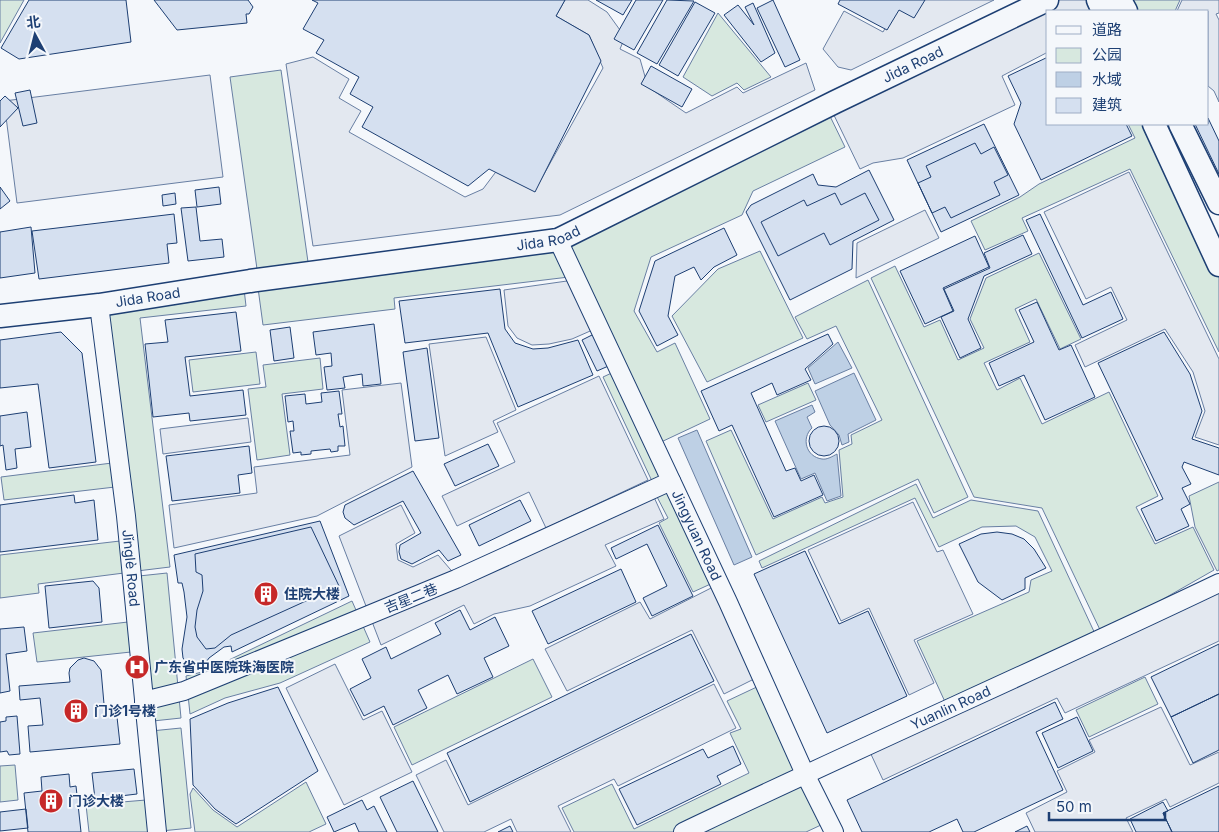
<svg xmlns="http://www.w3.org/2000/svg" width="1219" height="832" font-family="Inter,'Noto Sans SC',sans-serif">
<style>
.green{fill:#d7e8df;stroke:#687fa3}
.parking{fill:#e3e8f0;stroke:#687fa3}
.water{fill:#bed0e5;stroke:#687fa3}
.building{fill:#d5e0f0;stroke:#1d3f73}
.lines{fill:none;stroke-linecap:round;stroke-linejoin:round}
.minor-casing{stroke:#1d3f73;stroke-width:20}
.major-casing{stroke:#1d3f73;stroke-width:25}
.minor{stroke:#f4f7fb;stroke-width:18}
.major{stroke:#f4f7fb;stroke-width:22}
.labels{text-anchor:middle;stroke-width:4;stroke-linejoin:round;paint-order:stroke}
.street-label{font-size:14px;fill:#1d3f73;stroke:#f4f7fb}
.poi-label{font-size:14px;font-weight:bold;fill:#1d3f73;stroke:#f4f7fb;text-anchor:start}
</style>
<rect width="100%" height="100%" fill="#f4f7fb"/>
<!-- green -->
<path class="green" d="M 0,0 L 24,0 L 0,43 Z
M 1125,0 L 1180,0 L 1175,11 L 1131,11 Z
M 718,13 L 771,77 L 744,90 L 737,83 L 712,96 L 683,77 Z
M 281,70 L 308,262 L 257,269 L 230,77 Z
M 827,110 L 845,147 L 753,191 L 742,215 L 651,257 L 634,311 L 657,352 L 675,343 L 710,419 L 659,443 L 564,243 Z
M 1128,124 L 1151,124 L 1219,273 L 1219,352 L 1130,169 L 1022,218 L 1028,231 L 985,250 L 971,221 L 1020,197 L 1039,184 L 1135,138 Z
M 555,246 L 569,277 L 394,298 L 395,309 L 263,325 L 258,288 Z
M 760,251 L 803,338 L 707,382 L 672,316 L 718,269 Z
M 1039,253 L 1081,339 L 1060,349 L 1036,299 L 1015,309 L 1030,342 L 984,363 L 997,390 L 1020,378 L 1042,424 L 1109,392 L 1158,496 L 1136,507 L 1155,544 L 1193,527 L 1214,570 L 1102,634 L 1042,508 L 974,497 L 871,278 L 895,266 L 924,327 L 940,320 L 958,360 L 984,348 L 970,319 L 986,278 Z
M 868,280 L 968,497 L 934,513 L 918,479 L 756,555 L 706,441 L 731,430 L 773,519 L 822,497 L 825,503 L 843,497 L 839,450 L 852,444 L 851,435 L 882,420 L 836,326 L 807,339 L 795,317 Z
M 244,289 L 246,306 L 140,318 L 170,567 L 137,571 L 105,308 Z
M 256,352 L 260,384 L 193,392 L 189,360 Z
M 320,358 L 323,389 L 282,394 L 290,455 L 257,460 L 248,389 L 266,387 L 263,365 Z
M 616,371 L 715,582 L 693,592 L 659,523 L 668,518 L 655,493 L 651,479 L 603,377 Z
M 808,383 L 816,400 L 766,422 L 758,405 Z
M 112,463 L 115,487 L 4,500 L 1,477 Z
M 1219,482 L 1219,570 L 1217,571 L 1195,527 L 1189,496 Z
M 916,484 L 933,518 L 971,500 L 1038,511 L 1097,638 L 946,704 L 917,641 L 1029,592 L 1031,580 L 1052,571 L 1035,537 L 1016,526 L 982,527 L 939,547 L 915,498 L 762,568 L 759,561 Z
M 120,541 L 124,573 L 38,584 L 39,593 L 0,598 L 0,555 Z
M 167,573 L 181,718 L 153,721 L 139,576 Z
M 352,601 L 370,642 L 280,683 L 225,698 L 190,714 L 186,676 L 206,671 Z
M 128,622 L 131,652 L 37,662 L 33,633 Z
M 533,659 L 552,697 L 412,765 L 394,727 Z
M 1145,677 L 1158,704 L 1089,737 L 1076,710 Z
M 761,685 L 801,773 L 673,832 L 574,832 L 562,808 L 612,784 L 634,829 L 749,773 L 730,733 L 741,729 L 727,701 Z
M 181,728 L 191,828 L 161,831 L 151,731 Z
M 15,765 L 18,800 L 0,802 L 0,766 Z
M 800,781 L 821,825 L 806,832 L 694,832 Z
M 306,782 L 326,824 L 309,832 L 195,832 L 190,794 L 193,788 L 213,810 L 237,827 Z
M 146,800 L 149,832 L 89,832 L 86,805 Z"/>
<!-- parking -->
<path class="parking" d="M 565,0 L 588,0 L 607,12 L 625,37 L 620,49 L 640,59 L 648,87 L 686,113 L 737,87 L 743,93 L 806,63 L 815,90 L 560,215 L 313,246 L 286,64 L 313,57 L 349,79 L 339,98 L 361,111 L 349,132 L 465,197 L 483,189 L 501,165 L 538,185 L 603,68 L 589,35 L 556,16 Z
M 901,0 L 994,0 L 851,70 L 838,67 L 823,49 L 844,11 L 883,32 Z
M 1057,0 L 1093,0 L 1099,11 L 1048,11 L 1048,52 L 1002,76 L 1015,105 L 903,158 L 873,163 L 860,169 L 831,109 Z
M 1182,0 L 1219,0 L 1219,13 L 1216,14 L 1219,20 L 1219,102 L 1214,91 L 1208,86 L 1208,11 L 1177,11 Z
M 210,75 L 223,177 L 17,203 L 4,101 Z
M 1129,172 L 1219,359 L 1219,445 L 1195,437 L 1205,411 L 1193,372 L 1165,329 L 1085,367 L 1075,345 L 1127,320 L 1111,287 L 1086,299 L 1044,212 Z
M 925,210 L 939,238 L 856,278 L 857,243 Z
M 574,280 L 597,328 L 572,339 L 549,344 L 532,345 L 517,338 L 508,326 L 504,290 Z
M 486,337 L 516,410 L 493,421 L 498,432 L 445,456 L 429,344 Z
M 599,376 L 648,480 L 546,528 L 529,492 L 457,526 L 442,496 L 515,462 L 497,423 Z
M 401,383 L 412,467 L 317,516 L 174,548 L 169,505 L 257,493 L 254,467 L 350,455 L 342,390 Z
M 248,418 L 251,442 L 163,454 L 160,429 Z
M 653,495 L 664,519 L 605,545 L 616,566 L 530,606 L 494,614 L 474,624 L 464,605 L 381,645 L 339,536 L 401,505 L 415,533 L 396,544 L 398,560 L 413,567 L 438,555 L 462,583 Z
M 913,502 L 937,552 L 943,550 L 973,614 L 914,640 L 934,683 L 909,695 L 869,608 L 841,621 L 808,550 Z
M 1219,578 L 1219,641 L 1065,713 L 1057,698 L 883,780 L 869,750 Z
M 717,585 L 758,677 L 724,694 L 692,630 L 567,691 L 545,649 L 640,602 L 650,619 Z
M 335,664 L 363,720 L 382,711 L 412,772 L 344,805 L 286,688 Z
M 714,684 L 736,728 L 618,786 L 614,779 L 558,806 L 571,832 L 517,832 L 511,819 L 484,832 L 444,832 L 416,775 L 446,760 L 468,805 Z
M 1161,707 L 1190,765 L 1219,752 L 1219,783 L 1170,807 L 1166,799 L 1126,818 L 1133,832 L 1035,832 L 1026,813 L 1067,792 L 1057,771 L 1095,752 L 1089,740 Z"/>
<!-- water -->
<path class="water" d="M 838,342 L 852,368 L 815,384 L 808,368 Z
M 854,373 L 876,420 L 848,434 L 849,442 L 842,445 L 839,435 L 830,425 L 815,391 Z
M 812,405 L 815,412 L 807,417 L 812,428 C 801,438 806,457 822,459 C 827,460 833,456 837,454 L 841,496 L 827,501 L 815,473 L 801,479 L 775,421 Z
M 697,430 L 752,557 L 734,565 L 678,438 Z"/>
<!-- building -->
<path class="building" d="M 29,0 L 126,0 L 131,42 L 19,59 L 1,48 Z
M 154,0 L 248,0 L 253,7 L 249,14 L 246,14 L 247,23 L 177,30 Z
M 312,0 L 565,0 L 556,16 L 589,35 L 601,61 L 535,192 L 489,169 L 468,186 L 362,127 L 373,107 L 350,94 L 359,77 L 316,53 L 324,40 L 303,29 L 318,3 Z
M 596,0 L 632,0 L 623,15 Z
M 636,0 L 663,0 L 634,50 L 614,39 Z
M 667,0 L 694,1 L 657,64 L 637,53 Z
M 773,0 L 800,60 L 785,67 L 757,8 Z
M 840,0 L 925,0 L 914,18 L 899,10 L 887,30 L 838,4 Z
M 695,2 L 715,13 L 678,76 L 659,65 Z
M 753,3 L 775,53 L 761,62 L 724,15 L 738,5 L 754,25 L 745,7 Z
M 1048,57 L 1048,124 L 1126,124 L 1132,136 L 1041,180 L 1014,124 L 1021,103 L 1008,76 Z
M 651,66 L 692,89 L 682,107 L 641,84 Z
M 30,90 L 37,123 L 23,126 L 15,93 Z
M 5,96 L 18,108 L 0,127 L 0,101 Z
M 1208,118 L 1219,141 L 1219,174 L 1195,124 L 1208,124 Z
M 984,124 L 1019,195 L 941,232 L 907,160 Z
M 975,143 L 981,154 L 994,147 L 1008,175 L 994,182 L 1000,195 L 951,218 L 945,207 L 932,213 L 918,183 L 931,177 L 926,166 Z
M 869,170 L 894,220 L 853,241 L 852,269 L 790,300 L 746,212 L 751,205 L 813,174 L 818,185 L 836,187 Z
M 0,187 L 10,201 L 0,209 Z
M 219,187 L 221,204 L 197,207 L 195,190 Z
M 175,193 L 176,204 L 163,206 L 162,195 Z
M 835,193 L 841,205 L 865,193 L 879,220 L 830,245 L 824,233 L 778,256 L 761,222 L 804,200 L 807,206 Z
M 196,207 L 200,241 L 222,239 L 224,257 L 188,261 L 181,208 Z
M 174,214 L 177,243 L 167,244 L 169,263 L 39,279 L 32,231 Z
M 1040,214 L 1083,305 L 1111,292 L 1123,319 L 1082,338 L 1026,220 Z
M 31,227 L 35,273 L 0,278 L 0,232 Z
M 724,228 L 737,255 L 714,267 L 701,280 L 694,267 L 675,276 L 668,316 L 678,335 L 657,346 L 639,311 L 655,261 Z
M 1023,235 L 1032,254 L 984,276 L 968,319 L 981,348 L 960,358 L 941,317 L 954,311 L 944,289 L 990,268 L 984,253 Z
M 975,236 L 989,267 L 943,288 L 953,311 L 925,324 L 900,271 Z
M 500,289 L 505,329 L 515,343 L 533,349 L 548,348 L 578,340 L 593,375 L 518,407 L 488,333 L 405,343 L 399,301 Z
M 1037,302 L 1059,350 L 1071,345 L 1095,397 L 1045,420 L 1024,375 L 999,386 L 989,363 L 1034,342 L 1019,310 Z
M 236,312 L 241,351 L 185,357 L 190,396 L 243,390 L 246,415 L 190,421 L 189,413 L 153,417 L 145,344 L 168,342 L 165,320 Z
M 374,324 L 381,384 L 363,386 L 362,374 L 343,377 L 345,388 L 327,390 L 324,367 L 332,366 L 331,353 L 316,355 L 313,332 Z
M 290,327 L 294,358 L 274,361 L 270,330 Z
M 61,332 L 82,353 L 96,462 L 49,468 L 38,384 L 0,388 L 0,340 Z
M 598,332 L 613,364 L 597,371 L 582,340 Z
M 1164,332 L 1190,374 L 1202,411 L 1192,439 L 1219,448 L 1219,475 L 1184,462 L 1182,467 L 1191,484 L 1182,488 L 1190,504 L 1181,509 L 1189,526 L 1156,541 L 1141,509 L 1163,499 L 1098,363 Z
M 828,334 L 833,344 L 805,369 L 811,380 L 777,395 L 772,383 L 751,393 L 786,471 L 795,468 L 801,481 L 814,475 L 823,495 L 774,517 L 732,425 L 719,431 L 701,391 Z
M 427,348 L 439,438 L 415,441 L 403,352 Z
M 339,391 L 342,414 L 338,414 L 340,427 L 343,426 L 345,446 L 338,446 L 338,451 L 331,452 L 330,449 L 311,451 L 311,454 L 301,455 L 301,452 L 293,453 L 290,431 L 294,431 L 293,421 L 288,422 L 285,396 L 305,394 L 306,404 L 322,402 L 321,393 Z
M 27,412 L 31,447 L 15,449 L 17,468 L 6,470 L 3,445 L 0,446 L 0,416 Z
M809 441a15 15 0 1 1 30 0a15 15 0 1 1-30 0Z
M 488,444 L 499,466 L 455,486 L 444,464 Z
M 249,446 L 252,473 L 238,475 L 240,493 L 172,501 L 166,456 Z
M 413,471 L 461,555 L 448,561 L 439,550 L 412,564 L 401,559 L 399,552 L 400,545 L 421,533 L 403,501 L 354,525 L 345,518 L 343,512 L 345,505 Z
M 74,495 L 75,503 L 94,500 L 98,540 L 0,552 L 0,505 Z
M 520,500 L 531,521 L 479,546 L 469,525 Z
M 320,521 L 349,596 L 232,652 L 231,646 L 224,647 L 209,658 L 202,668 L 197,670 L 190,667 L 183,658 L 182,649 L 187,617 L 184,592 L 182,583 L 178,583 L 174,555 Z
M 658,525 L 693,596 L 652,616 L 643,598 L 667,586 L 647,544 L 616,559 L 611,548 Z
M 311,527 L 339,586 L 231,635 L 215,648 L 206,649 L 197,637 L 195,627 L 197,610 L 203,591 L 202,575 L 196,572 L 195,554 Z
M 997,532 L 1012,534 L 1024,539 L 1034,549 L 1046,568 L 1025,578 L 1025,589 L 1002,600 L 978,582 L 959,544 L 981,534 Z
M 805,551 L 839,624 L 868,611 L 907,696 L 827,733 L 754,574 Z
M 621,569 L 636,602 L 548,644 L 532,611 Z
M 93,581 L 99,588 L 102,622 L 49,628 L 45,586 Z
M 460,610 L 470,630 L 495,617 L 509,646 L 484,658 L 493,677 L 457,694 L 448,675 L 418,690 L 427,708 L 393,725 L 384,706 L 364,716 L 350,689 L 371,678 L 362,659 L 386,647 L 391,659 L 441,634 L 435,623 Z
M 24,627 L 27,651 L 6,654 L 10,691 L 0,693 L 0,629 Z
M 691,634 L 714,681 L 470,802 L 447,753 Z
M 1219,644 L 1219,694 L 1171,717 L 1151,677 Z
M 84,658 L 94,661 L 101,670 L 104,704 L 117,717 L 120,744 L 30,752 L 28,726 L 43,725 L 40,698 L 20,700 L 19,686 L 70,682 L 69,673 L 70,668 L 78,660 Z
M 278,687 L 318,771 L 236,824 L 215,809 L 193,785 L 190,719 L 228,703 Z
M 1219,694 L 1219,750 L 1193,763 L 1171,717 Z
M 1055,702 L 1063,719 L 1036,732 L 1063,790 L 974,832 L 963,832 L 957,819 L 929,832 L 862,832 L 847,800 Z
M 17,716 L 20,754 L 9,755 L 7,751 L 0,752 L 0,722 L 6,721 L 6,717 Z
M 1077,717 L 1093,751 L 1058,768 L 1042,733 Z
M 733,746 L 741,764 L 717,776 L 721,784 L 637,825 L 619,789 L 703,749 L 708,758 Z
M 134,769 L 137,794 L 95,799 L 92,773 Z
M 69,774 L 70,787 L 76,786 L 81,832 L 28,832 L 24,793 L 42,791 L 41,777 Z
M 413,781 L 438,832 L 397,832 L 380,797 Z
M 1219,786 L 1219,832 L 1172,832 L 1163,813 Z
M 362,800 L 367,810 L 374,806 L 387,832 L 359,832 L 355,823 L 334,832 L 327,817 Z
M 1163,802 L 1168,811 L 1163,813 L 1172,832 L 1136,832 L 1130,819 Z
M 26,809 L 28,828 L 0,831 L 0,812 Z
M 510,826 L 513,832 L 498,832 Z
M 1027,826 L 1030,832 L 1015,832 Z"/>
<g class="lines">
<defs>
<g id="minor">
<path id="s1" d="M 558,240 L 728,602 L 805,774 L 834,832"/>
<path id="s2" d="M 99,305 L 126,516 L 157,832"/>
<path d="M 144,701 L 184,691 L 456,579 L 671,481"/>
<path id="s3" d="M 683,832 C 861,747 1041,668 1219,583"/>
</g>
<g id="major">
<path d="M 1098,0 L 1103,11"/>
<path d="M 1120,0 L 1126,11"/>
<path d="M 1154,124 L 1219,265"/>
<path d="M 1180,124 L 1219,203"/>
<path id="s4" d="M 0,316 L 99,305 L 250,281 L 558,240 L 835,102 L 1047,0"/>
</g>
</defs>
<!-- minor casing -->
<use href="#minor" class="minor-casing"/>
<!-- major casing -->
<use href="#major" class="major-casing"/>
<!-- minor -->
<use href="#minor" class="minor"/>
<!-- major -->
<use href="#major" class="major"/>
</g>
<!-- icons -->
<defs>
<symbol id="building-disc" viewBox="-11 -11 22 22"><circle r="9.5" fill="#c62828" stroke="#f4f7fb"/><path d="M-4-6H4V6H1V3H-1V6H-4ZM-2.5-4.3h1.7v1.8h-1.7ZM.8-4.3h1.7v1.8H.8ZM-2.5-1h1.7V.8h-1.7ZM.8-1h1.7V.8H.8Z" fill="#fff"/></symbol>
<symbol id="hospital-disc" viewBox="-11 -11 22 22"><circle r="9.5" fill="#c62828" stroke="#f4f7fb"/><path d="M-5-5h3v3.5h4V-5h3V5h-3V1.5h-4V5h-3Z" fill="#fff"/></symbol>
</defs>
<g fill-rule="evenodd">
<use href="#building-disc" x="252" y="580" width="28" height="28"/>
<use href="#hospital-disc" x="123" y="653" width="28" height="28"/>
<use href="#building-disc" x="62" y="697" width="28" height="28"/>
<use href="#building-disc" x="37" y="787" width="28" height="28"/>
</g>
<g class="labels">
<!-- street labels -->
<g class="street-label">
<text dy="5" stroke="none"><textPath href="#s4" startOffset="959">Jida Road</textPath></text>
<text dy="5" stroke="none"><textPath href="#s4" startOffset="554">Jida Road</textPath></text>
<text dy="5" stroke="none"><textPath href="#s4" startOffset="149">Jida Road</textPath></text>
<text dy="5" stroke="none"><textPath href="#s1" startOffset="326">Jingyuan Road</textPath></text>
<text dy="5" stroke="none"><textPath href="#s2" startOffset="265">Jǐnglè Road</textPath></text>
<text transform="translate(411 598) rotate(-22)" y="5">吉星二巷</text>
<text dy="5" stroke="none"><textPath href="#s3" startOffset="295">Yuanlin Road</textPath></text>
</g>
<!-- poi labels -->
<g class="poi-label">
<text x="284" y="599">住院大楼</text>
<text x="154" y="672">广东省中医院珠海医院</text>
<text x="94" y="716">门诊1号楼</text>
<text x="68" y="806">门诊大楼</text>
</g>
</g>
<!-- legend -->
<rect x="1046" y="10" width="162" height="115" fill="#f4f7fb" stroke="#9eadc5"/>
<rect x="1056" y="26" width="25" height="8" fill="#f4f7fb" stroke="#9eadc5"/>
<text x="1092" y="35" font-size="15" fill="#1d3f73">道路</text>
<rect x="1056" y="48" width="25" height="15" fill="#d7e8df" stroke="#9eadc5"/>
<text x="1092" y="60" font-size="15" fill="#1d3f73">公园</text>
<rect x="1056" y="72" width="25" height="15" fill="#bed0e5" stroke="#9eadc5"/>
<text x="1092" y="85" font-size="15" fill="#1d3f73">水域</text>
<rect x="1056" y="98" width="25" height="15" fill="#d5e0f0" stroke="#9eadc5"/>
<text x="1092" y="110" font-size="15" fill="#1d3f73">建筑</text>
<!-- north arrow -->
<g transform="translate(35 35) rotate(353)" stroke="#f4f7fb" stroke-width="4" paint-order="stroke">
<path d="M0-4L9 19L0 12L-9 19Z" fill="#1d3f73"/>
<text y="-8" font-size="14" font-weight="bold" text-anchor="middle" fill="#1d3f73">北</text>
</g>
<!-- scale -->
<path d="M1049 812v8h116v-8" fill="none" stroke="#1d3f73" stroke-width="2.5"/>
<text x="1056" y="812" font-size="15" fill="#1d3f73" stroke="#f4f7fb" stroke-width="4" paint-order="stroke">50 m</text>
</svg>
